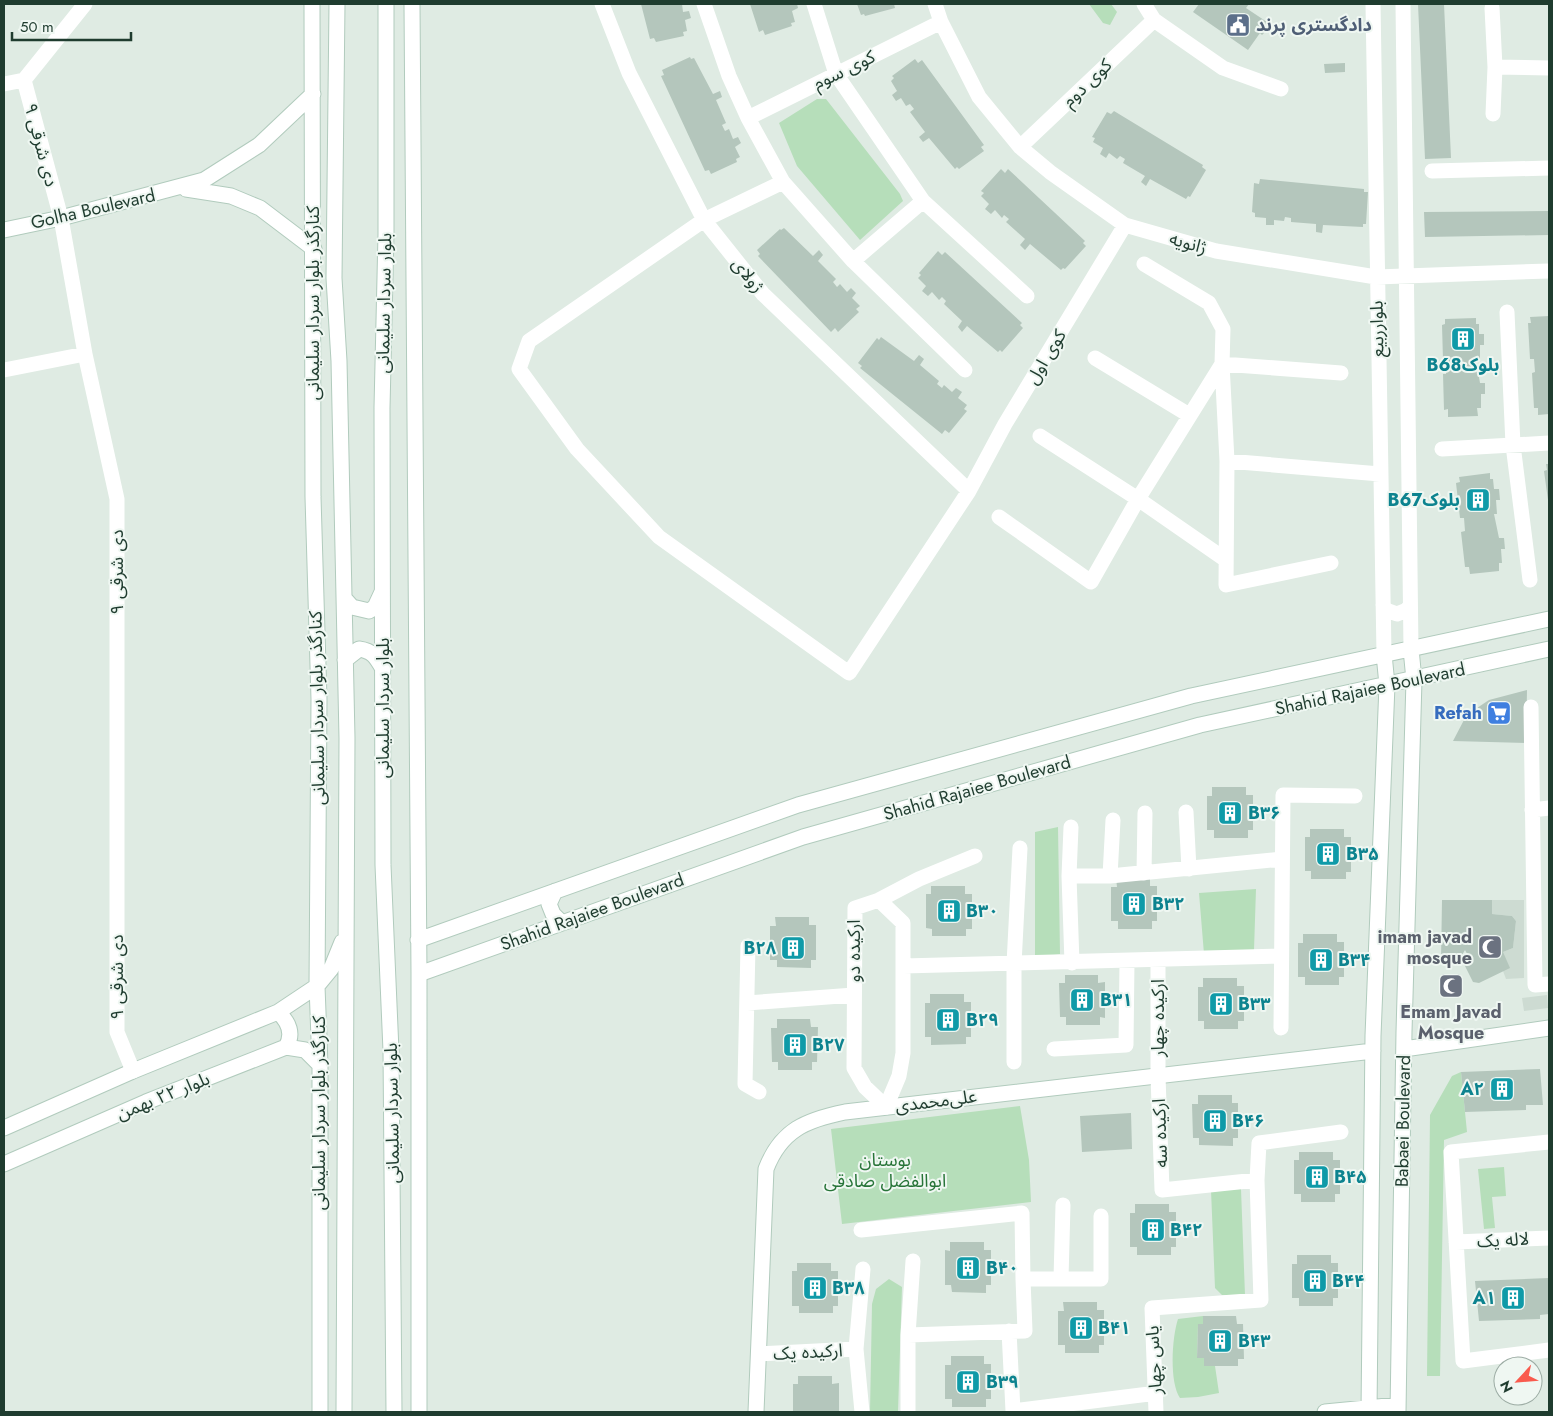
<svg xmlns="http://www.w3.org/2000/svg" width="1553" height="1416" font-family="Jost,'Noto Sans Arabic',sans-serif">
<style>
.built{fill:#cddbd2}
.green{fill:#b6deba}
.building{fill:#b4c6bc}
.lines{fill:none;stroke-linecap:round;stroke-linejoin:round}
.secondary-casing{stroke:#b1cbbd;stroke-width:17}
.street{stroke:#fff;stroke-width:15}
.secondary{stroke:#fff;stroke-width:15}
.labels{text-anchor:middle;stroke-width:4;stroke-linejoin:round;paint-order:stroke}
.service-label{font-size:18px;font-weight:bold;fill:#4e5e75;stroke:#eff7f2;text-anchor:start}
.street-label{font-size:18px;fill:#1f3c2f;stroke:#eff7f2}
.culture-label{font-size:18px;font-weight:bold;fill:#0d838f;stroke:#eff7f2;text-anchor:start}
.shop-label{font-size:18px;font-weight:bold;fill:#366cbe;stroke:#eff7f2;text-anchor:end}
.worship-label{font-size:18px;font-weight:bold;fill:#5b616d;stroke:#eff7f2;text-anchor:end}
.park-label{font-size:18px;fill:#277438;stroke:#eff7f2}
</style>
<rect width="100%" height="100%" fill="#dfebe3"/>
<!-- built -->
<path class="built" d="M 1492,900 L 1524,900 L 1524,978 L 1506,979 L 1503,971 L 1503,952 L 1513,948 L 1516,921 L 1512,916 L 1492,914 Z
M 1547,995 L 1548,1008 L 1524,1011 L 1522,998 Z"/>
<!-- green -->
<path class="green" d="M 1089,4 L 1111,4 L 1117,12 L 1110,25 L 1103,23 Z
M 817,99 L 826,99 L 900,194 L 903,201 L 860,240 L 797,166 L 779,123 Z
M 1058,827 L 1060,954 L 1035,958 L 1035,832 Z
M 1256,889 L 1254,950 L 1204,954 L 1199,893 Z
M 1461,1072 L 1467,1132 L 1444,1140 L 1440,1376 L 1427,1376 L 1430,1115 L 1452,1076 Z
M 1020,1106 L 1029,1160 L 1031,1202 L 842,1224 L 831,1129 Z
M 1504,1167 L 1506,1196 L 1492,1197 L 1495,1228 L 1484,1229 L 1478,1169 Z
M 1241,1189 L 1245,1295 L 1222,1295 L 1215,1288 L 1211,1190 Z
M 889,1279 L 902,1287 L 898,1412 L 870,1412 L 872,1304 L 876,1289 Z
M 1203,1316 L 1203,1324 L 1198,1325 L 1197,1358 L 1204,1358 L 1204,1366 L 1215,1366 L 1219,1393 L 1198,1397 L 1180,1398 C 1169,1382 1172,1337 1178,1319 Z"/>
<!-- building -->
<path class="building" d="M 641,4 L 682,4 L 683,12 L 689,11 L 691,18 L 685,20 L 687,31 L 683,32 L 684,36 L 656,42 L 654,38 L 650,39 Z
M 750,4 L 797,4 L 798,8 L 792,11 L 795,22 L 791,23 L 792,26 L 765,35 L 763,30 L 759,32 Z
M 857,4 L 894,4 L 895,8 L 865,16 L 864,14 L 861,15 Z
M 1199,4 L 1249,4 L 1246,8 L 1267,22 L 1261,31 L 1264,33 L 1262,35 L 1260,33 L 1248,50 L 1193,12 Z
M 1418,4 L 1444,4 L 1451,158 L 1425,159 Z
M 690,57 L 691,59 L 694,58 L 713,94 L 720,91 L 722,97 L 716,100 L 726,123 L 722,125 L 725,131 L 729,129 L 733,139 L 738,137 L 741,143 L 735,147 L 740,157 L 736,159 L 737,162 L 711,174 L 709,170 L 705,171 L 661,76 L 664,75 L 662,70 Z
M 915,59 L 918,63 L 922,60 L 984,145 L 981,147 L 984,151 L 959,169 L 957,167 L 955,169 L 929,138 L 923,142 L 919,137 L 925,132 L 910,112 L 914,109 L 910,104 L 906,106 L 901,98 L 896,101 L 892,95 L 897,91 L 891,81 L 894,78 L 892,76 Z
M 1345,63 L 1345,72 L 1325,73 L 1324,64 Z
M 1114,111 L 1203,165 L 1202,167 L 1206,170 L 1190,197 L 1188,196 L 1186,199 L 1150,179 L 1146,186 L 1141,182 L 1145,176 L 1123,163 L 1125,159 L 1120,156 L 1117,159 L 1109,153 L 1106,158 L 1100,154 L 1103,148 L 1093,142 L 1095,138 L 1092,137 L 1107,112 L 1111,114 Z
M 1001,169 L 1005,173 L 1008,169 L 1085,241 L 1083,243 L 1086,246 L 1065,269 L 1063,268 L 1061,270 L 1030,244 L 1025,250 L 1020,245 L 1025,239 L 1006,222 L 1009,219 L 1004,215 L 1002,218 L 995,210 L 991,214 L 985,209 L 989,204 L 981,196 L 984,193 L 981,191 Z
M 1260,179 L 1364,189 L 1364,192 L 1368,192 L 1366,224 L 1363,224 L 1363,227 L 1323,225 L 1322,233 L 1316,232 L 1316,224 L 1291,222 L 1291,218 L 1285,217 L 1284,221 L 1274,220 L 1274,225 L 1266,225 L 1266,218 L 1255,217 L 1255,213 L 1252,212 L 1254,183 L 1259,184 Z
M 1549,211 L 1549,235 L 1425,237 L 1424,212 Z
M 784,228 L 813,256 L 819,250 L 823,255 L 818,261 L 836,279 L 833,282 L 837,287 L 840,284 L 847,292 L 851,288 L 856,293 L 852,298 L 860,306 L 856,309 L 859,312 L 838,332 L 835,328 L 831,332 L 758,256 L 760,254 L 757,250 L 780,229 L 781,230 Z
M 938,251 L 942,255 L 945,252 L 1022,323 L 1020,325 L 1023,328 L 1002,352 L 1000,350 L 998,352 L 967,326 L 962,332 L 958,327 L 962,321 L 944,304 L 946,301 L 942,297 L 939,300 L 932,292 L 928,296 L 922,291 L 926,286 L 918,278 L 921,275 L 919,273 Z
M 1549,316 L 1549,414 L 1538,415 L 1538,408 L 1534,408 L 1532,373 L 1535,372 L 1534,359 L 1530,359 L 1528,323 L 1531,323 L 1530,317 Z
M 1476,318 L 1476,324 L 1479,324 L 1479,334 L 1484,334 L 1484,345 L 1480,345 L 1480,359 L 1476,359 L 1480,383 L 1485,383 L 1485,394 L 1481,394 L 1481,408 L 1477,408 L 1478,416 L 1448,417 L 1448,409 L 1444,410 L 1443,374 L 1446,374 L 1447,360 L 1443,360 L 1442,325 L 1445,324 L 1445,319 Z
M 881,337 L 914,361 L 919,355 L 924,359 L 920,365 L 939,381 L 937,384 L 942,388 L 944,385 L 952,392 L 956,388 L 962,392 L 958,398 L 967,405 L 964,409 L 967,411 L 949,433 L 945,430 L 942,434 L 860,368 L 862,366 L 858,363 L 877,338 L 879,340 Z
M 1546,464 L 1549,464 L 1548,500 L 1544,471 L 1547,470 Z
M 1490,473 L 1490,479 L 1493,479 L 1494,489 L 1499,489 L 1500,500 L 1496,500 L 1497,514 L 1494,514 L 1499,538 L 1504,538 L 1505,549 L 1501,549 L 1502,563 L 1499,563 L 1499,571 L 1470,574 L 1469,567 L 1465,567 L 1461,532 L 1465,531 L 1464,518 L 1460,518 L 1456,483 L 1460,482 L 1459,477 Z
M 1527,690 L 1526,743 L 1453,741 L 1465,718 L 1477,708 L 1489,700 Z
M 1212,787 L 1246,787 L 1246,795 L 1253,795 L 1253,830 L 1248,830 L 1248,838 L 1214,838 L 1214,830 L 1207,830 L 1207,796 L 1212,796 Z
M 1310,829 L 1344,829 L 1344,837 L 1351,837 L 1351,872 L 1346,872 L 1346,879 L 1311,879 L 1311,871 L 1305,871 L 1305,837 L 1310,837 Z
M 1116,878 L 1150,878 L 1150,886 L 1157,886 L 1157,921 L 1152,921 L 1152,929 L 1118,929 L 1118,921 L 1111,921 L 1111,887 L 1117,887 Z
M 931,886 L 965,886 L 965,894 L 972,894 L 972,929 L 966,929 L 966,936 L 932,936 L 932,929 L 926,928 L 926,894 L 931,894 Z
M 1442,900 L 1492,900 L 1492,914 L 1512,916 L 1516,921 L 1513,948 L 1503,952 L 1510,968 L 1479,983 L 1473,982 L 1464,964 L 1471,961 L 1465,950 L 1459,960 L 1441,961 Z
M 775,917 L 809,917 L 809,925 L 816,925 L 816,960 L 811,960 L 811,968 L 777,967 L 777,960 L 770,960 L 770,926 L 776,926 Z
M 1303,934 L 1337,934 L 1337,942 L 1344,942 L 1344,977 L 1339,977 L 1339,985 L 1305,985 L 1305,977 L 1298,977 L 1298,943 L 1303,943 Z
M 1065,975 L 1098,975 L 1098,983 L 1105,982 L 1105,1018 L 1100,1017 L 1100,1025 L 1066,1025 L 1066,1017 L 1060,1017 L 1059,983 L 1065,983 Z
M 1203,978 L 1237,978 L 1237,986 L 1244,986 L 1244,1021 L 1238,1021 L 1238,1029 L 1204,1029 L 1204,1021 L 1198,1021 L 1198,987 L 1203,987 Z
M 930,994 L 964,994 L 964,1002 L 971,1002 L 971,1037 L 966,1037 L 966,1044 L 931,1045 L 931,1037 L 925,1037 L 925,1003 L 930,1003 Z
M 777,1019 L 810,1019 L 811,1027 L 818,1027 L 817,1062 L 812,1062 L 812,1070 L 778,1070 L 778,1062 L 772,1062 L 771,1028 L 777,1028 Z
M 1540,1069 L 1543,1105 L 1526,1105 L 1526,1110 L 1465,1112 L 1461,1072 Z
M 1198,1095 L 1232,1095 L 1232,1103 L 1238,1103 L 1238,1138 L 1233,1138 L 1233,1146 L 1199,1145 L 1199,1138 L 1193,1138 L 1192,1104 L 1198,1104 Z
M 1131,1113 L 1132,1149 L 1082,1152 L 1080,1116 Z
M 1299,1152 L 1333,1152 L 1333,1160 L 1340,1160 L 1340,1194 L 1335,1194 L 1335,1202 L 1301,1202 L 1301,1194 L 1294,1194 L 1294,1160 L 1299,1160 Z
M 1135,1204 L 1169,1204 L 1169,1212 L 1176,1212 L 1176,1247 L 1171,1247 L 1171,1255 L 1137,1255 L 1137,1247 L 1130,1247 L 1130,1213 L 1135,1213 Z
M 950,1242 L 984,1242 L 984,1250 L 991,1250 L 991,1285 L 986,1285 L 986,1293 L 952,1292 L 951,1285 L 945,1285 L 945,1250 L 950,1251 Z
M 1297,1255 L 1331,1255 L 1331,1263 L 1338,1263 L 1338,1298 L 1333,1298 L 1333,1306 L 1299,1306 L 1299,1298 L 1292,1298 L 1292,1264 L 1297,1264 Z
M 797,1263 L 831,1263 L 831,1271 L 838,1271 L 838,1306 L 833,1306 L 833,1313 L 799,1313 L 799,1306 L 792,1306 L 792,1271 L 797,1271 Z
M 1549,1278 L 1549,1314 L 1540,1315 L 1540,1319 L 1479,1321 L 1475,1281 Z
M 1063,1302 L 1097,1302 L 1097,1310 L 1104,1310 L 1104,1345 L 1099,1345 L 1099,1353 L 1065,1353 L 1065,1345 L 1058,1345 L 1058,1311 L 1064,1311 Z
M 1203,1316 L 1236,1316 L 1237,1324 L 1243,1324 L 1244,1359 L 1238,1359 L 1238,1366 L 1204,1366 L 1204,1358 L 1197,1358 L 1198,1324 L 1203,1324 Z
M 951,1356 L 984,1356 L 984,1364 L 991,1364 L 991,1399 L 986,1399 L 986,1407 L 952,1407 L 952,1399 L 945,1399 L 945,1365 L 951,1365 Z
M 798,1376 L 832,1376 L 832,1384 L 839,1383 L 839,1412 L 793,1412 L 793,1384 L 798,1384 Z"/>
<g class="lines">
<defs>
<path id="secondary" d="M 312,4 L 313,497 L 319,699 L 317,986 L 320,1065 L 320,1412
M 337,4 L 334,278 L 339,361 L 347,738 L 344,1412
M 386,4 L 386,234 L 382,408 L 383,865 L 391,1051 L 394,1412
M 412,4 L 419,974 L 419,1412
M 186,189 L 231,196 L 260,208 L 314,249
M 4,230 L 61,218 L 204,180 L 259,145 L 313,94
M 344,598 L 352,607 L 369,611 L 375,607 L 382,592
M 345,660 L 359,649 C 373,651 376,657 383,669
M 555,891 L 549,904 L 553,914 L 562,923
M 418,940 L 798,805 L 1191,696 L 1549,619
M 419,974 L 803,837 L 1200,725 L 1549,649
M 278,1012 C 289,1022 294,1034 286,1047
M 1404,1049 L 1549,1028
M 4,1128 L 133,1071 L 278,1012 L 317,986 L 331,969 L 342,942
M 4,1164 L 146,1102 L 286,1047 L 305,1050 L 320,1065
M 756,1412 L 766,1169 C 781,1130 806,1120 845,1112 L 1373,1051
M 1325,1412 L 1398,1405
M 1369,1412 L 1373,1036 L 1387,685 L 1384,654
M 1398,1412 L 1404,1032 L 1414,680 L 1411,649"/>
</defs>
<!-- secondary casing -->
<use href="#secondary" class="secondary-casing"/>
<!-- street -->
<path class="street" d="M 602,4 L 629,73 L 704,220 L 763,294 L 969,491
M 704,4 L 729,76 L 748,118 L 783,182 L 704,220 L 529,341 L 519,369 L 577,449 L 659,537 L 849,673 L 969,491 L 1005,424 L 1125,225
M 814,4 L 836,74 L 923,201 L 1027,296
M 935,4 L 941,22 L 979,97 L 1020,147 L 1050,172 L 1125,225 L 1216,251 L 1376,277 L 1549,271
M 1144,4 L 1154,20 L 1223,68 L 1281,89
M 1373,4 L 1384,654
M 1403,4 L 1411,649
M 1492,8 L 1495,67 L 1493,114
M 1495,67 L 1549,68
M 24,80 L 61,218 L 85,354 L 117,499 L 117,1032 L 133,1071
M 4,84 L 24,80 L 85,4
M 748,118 L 941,22
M 1020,147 L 1154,20
M 1432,171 L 1549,168
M 783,182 L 853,261 L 965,370
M 853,261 L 923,201
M 1144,264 L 1209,303 L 1223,329 L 1222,364 L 1227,461 L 1226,585 L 1331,563
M 1507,312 L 1513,445 L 1530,580
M 1095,358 L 1189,415
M 4,370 L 85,354
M 1040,436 L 1138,499 L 1226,560
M 1442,449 L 1549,443
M 1227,461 L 1380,474
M 999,517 L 1091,582 L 1138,499 L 1222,364 L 1341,373
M 1383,605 L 1386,610 L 1397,614 L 1407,610 L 1410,605
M 1531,707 L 1535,985 L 1549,984
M 1532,810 L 1549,808
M 1186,812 L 1189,869
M 1071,827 L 1069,876 L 1072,963
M 1144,873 L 1145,813
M 1069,876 L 1110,876 L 1282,859
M 1110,876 L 1113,820
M 879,900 L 903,923 L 903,1053 L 899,1076 L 886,1107 L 865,1087 L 854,1068 L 855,908 Z
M 879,900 L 919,879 L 975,856
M 748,946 L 745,1084 L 759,1092
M 903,966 L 1281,956
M 747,1003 L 854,995
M 1281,1028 L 1283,795 L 1355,796
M 1054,1049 L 1126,1045 L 1127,962
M 1014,1062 L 1014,964 L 1020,848
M 1549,1142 L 1451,1152 L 1463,1361 L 1549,1350
M 1257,1180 L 1259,1143 L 1341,1132
M 861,1230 L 1022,1213 L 1023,1279 L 1101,1279 L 1101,1216
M 1456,1242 L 1549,1238
M 1061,1279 L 1063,1205
M 1009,1331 L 1013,1411 L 1157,1393
M 908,1335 L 1025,1331 L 1023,1279
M 759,1354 L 856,1349
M 862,1412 L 856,1349 L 863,1269
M 908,1412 L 908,1335 L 913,1261
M 1156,1412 L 1152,1308 L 1261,1300 L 1257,1180 L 1162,1190 L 1158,1076 L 1158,960"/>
<!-- secondary -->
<use href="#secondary" class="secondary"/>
</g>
<!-- icons -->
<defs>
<symbol id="civic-square" viewBox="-11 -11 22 22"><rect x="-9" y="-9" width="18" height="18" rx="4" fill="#5c6f8a" stroke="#eff7f2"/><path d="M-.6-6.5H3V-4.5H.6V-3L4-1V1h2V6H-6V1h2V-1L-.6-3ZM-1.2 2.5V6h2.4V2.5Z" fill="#fff"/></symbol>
<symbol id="building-square" viewBox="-11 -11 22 22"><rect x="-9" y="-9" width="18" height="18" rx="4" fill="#0f9aa8" stroke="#eff7f2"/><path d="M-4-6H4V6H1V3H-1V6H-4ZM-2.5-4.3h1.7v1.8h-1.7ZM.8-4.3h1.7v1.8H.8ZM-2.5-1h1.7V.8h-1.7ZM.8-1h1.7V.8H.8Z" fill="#fff"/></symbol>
<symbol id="supermarket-square" viewBox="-11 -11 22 22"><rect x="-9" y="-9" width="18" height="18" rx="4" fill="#3f7fe0" stroke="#eff7f2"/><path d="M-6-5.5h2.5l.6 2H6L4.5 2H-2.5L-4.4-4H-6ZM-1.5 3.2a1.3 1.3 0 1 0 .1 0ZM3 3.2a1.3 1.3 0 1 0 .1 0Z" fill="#fff"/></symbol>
<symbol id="mosque-square" viewBox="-11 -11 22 22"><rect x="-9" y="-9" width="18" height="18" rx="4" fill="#6b7280" stroke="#eff7f2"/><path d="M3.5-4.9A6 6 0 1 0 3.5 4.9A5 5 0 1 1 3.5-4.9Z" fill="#fff"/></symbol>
</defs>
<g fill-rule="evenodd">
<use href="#civic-square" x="1224" y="11" width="28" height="28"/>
<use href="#building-square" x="1449" y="325" width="28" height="28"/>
<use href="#building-square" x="1464" y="486" width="28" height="28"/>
<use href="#supermarket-square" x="1485" y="699" width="28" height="28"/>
<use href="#building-square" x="1216" y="799" width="28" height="28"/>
<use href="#building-square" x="1314" y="840" width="28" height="28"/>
<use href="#building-square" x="1120" y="890" width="28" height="28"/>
<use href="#building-square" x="935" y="897" width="28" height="28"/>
<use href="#mosque-square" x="1476" y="933" width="28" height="28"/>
<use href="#building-square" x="779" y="934" width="28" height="28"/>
<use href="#building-square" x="1307" y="946" width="28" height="28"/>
<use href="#mosque-square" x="1437" y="972" width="28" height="28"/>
<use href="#building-square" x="1068" y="986" width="28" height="28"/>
<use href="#building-square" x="1207" y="990" width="28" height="28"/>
<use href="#building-square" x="934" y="1006" width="28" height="28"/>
<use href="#building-square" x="781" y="1031" width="28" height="28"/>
<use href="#building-square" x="1488" y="1075" width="28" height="28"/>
<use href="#building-square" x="1201" y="1107" width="28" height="28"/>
<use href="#building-square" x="1303" y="1163" width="28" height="28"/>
<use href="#building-square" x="1139" y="1216" width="28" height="28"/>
<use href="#building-square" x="954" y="1254" width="28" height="28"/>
<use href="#building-square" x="1301" y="1267" width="28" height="28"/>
<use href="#building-square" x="801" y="1274" width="28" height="28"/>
<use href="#building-square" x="1499" y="1284" width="28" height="28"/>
<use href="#building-square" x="1067" y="1314" width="28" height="28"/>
<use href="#building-square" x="1206" y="1327" width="28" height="28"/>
<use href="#building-square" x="954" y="1368" width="28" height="28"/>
</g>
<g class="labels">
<!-- service labels -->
<g class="service-label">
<text x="1256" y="31">دادگستری پرند</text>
</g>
<!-- street labels -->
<g class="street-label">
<text transform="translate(844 70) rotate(-26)" y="6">کوی سوم</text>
<text transform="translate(1087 83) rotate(-44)" y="6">کوی دوم</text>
<text transform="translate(41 145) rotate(75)" y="6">۹ دی شرقی</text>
<text transform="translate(93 209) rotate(-13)" y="6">Golha Boulevard</text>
<text transform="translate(1188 243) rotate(16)" y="6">ژانویه</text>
<text transform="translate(748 275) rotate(51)" y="6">ژولای</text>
<text transform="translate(313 303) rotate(-90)" y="6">کنارگذر بلوار سردار سلیمانی</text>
<text transform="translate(384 303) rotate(-89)" y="6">بلوار سردار سلیمانی</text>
<text transform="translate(1377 329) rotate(-91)" y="6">بلوارربیع</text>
<text transform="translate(1046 357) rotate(-59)" y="6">کوی اول</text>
<text transform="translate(117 572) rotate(-90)" y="6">۹ دی شرقی</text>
<text transform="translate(1370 689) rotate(-12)" y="6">Shahid Rajaiee Boulevard</text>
<text transform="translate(317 708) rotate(-91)" y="6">کنارگذر بلوار سردار سلیمانی</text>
<text transform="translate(383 708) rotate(-90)" y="6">بلوار سردار سلیمانی</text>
<text transform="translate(977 788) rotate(-16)" y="6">Shahid Rajaiee Boulevard</text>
<text transform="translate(592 912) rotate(-20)" y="6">Shahid Rajaiee Boulevard</text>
<text transform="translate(854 951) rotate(-90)" y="6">ارکیده دو</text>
<text transform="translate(117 977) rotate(-90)" y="6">۹ دی شرقی</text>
<text transform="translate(1158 1018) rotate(-90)" y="6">ارکیده چهار</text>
<text transform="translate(163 1096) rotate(-22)" y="6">بلوار ۲۲ بهمن</text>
<text transform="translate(936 1101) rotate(-7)" y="6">علی‌محمدی</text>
<text transform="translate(319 1113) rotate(-90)" y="6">کنارگذر بلوار سردار سلیمانی</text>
<text transform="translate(392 1113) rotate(-91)" y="6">بلوار سردار سلیمانی</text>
<text transform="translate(1403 1121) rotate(-89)" y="6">Babaei Boulevard</text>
<text transform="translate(1160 1133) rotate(-92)" y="6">ارکیده سه</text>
<text transform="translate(1503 1240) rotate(-3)" y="6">لاله یک</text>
<text transform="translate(808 1352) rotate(-3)" y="6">ارکیده یک</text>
<text transform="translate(1154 1360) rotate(-93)" y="6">یاس چهار</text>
</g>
<!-- culture labels -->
<g class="culture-label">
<text x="1463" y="371" text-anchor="middle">B68بلوک</text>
<text x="1460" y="506" text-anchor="end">B67بلوک</text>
<text x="1248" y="819">B۳۶</text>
<text x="1346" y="860">B۳۵</text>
<text x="1152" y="910">B۳۲</text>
<text x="966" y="917">B۳۰</text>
<text x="776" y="954" text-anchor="end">B۲۸</text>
<text x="1338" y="966">B۳۴</text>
<text x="1100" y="1006">B۳۱</text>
<text x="1238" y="1010">B۳۳</text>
<text x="966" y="1026">B۲۹</text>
<text x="812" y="1051">B۲۷</text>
<text x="1484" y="1095" text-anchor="end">A۲</text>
<text x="1232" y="1127">B۴۶</text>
<text x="1334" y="1183">B۴۵</text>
<text x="1170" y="1236">B۴۲</text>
<text x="986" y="1274">B۴۰</text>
<text x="1332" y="1287">B۴۴</text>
<text x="832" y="1294">B۳۸</text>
<text x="1496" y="1304" text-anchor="end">A۱</text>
<text x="1098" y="1334">B۴۱</text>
<text x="1238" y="1347">B۴۳</text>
<text x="986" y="1388">B۳۹</text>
</g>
<!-- shop labels -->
<g class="shop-label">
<text x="1482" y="719">Refah</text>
</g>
<!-- worship labels -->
<g class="worship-label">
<text x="1472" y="943">imam javad<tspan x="1472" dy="21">mosque</tspan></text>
<text x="1451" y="1018" text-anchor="middle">Emam Javad<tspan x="1451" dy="21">Mosque</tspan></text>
</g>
<!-- park labels -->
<g class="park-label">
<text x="885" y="1166">بوستان<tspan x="885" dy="21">ابوالفضل صادقی</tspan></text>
</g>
</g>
<!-- border -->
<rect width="1553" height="1416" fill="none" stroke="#1f3c2f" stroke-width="10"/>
<!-- north arrow -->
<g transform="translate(1518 1381) rotate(244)"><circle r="24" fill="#eff7f2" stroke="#9caca4"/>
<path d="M0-4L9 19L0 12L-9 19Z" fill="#f95b4e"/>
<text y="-8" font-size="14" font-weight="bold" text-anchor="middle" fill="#1f3c2f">N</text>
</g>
<!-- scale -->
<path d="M12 32v8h119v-8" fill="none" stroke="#1f3c2f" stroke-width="2.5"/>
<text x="20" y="32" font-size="15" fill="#1f3c2f" stroke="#eff7f2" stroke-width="4" paint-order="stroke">50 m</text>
</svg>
